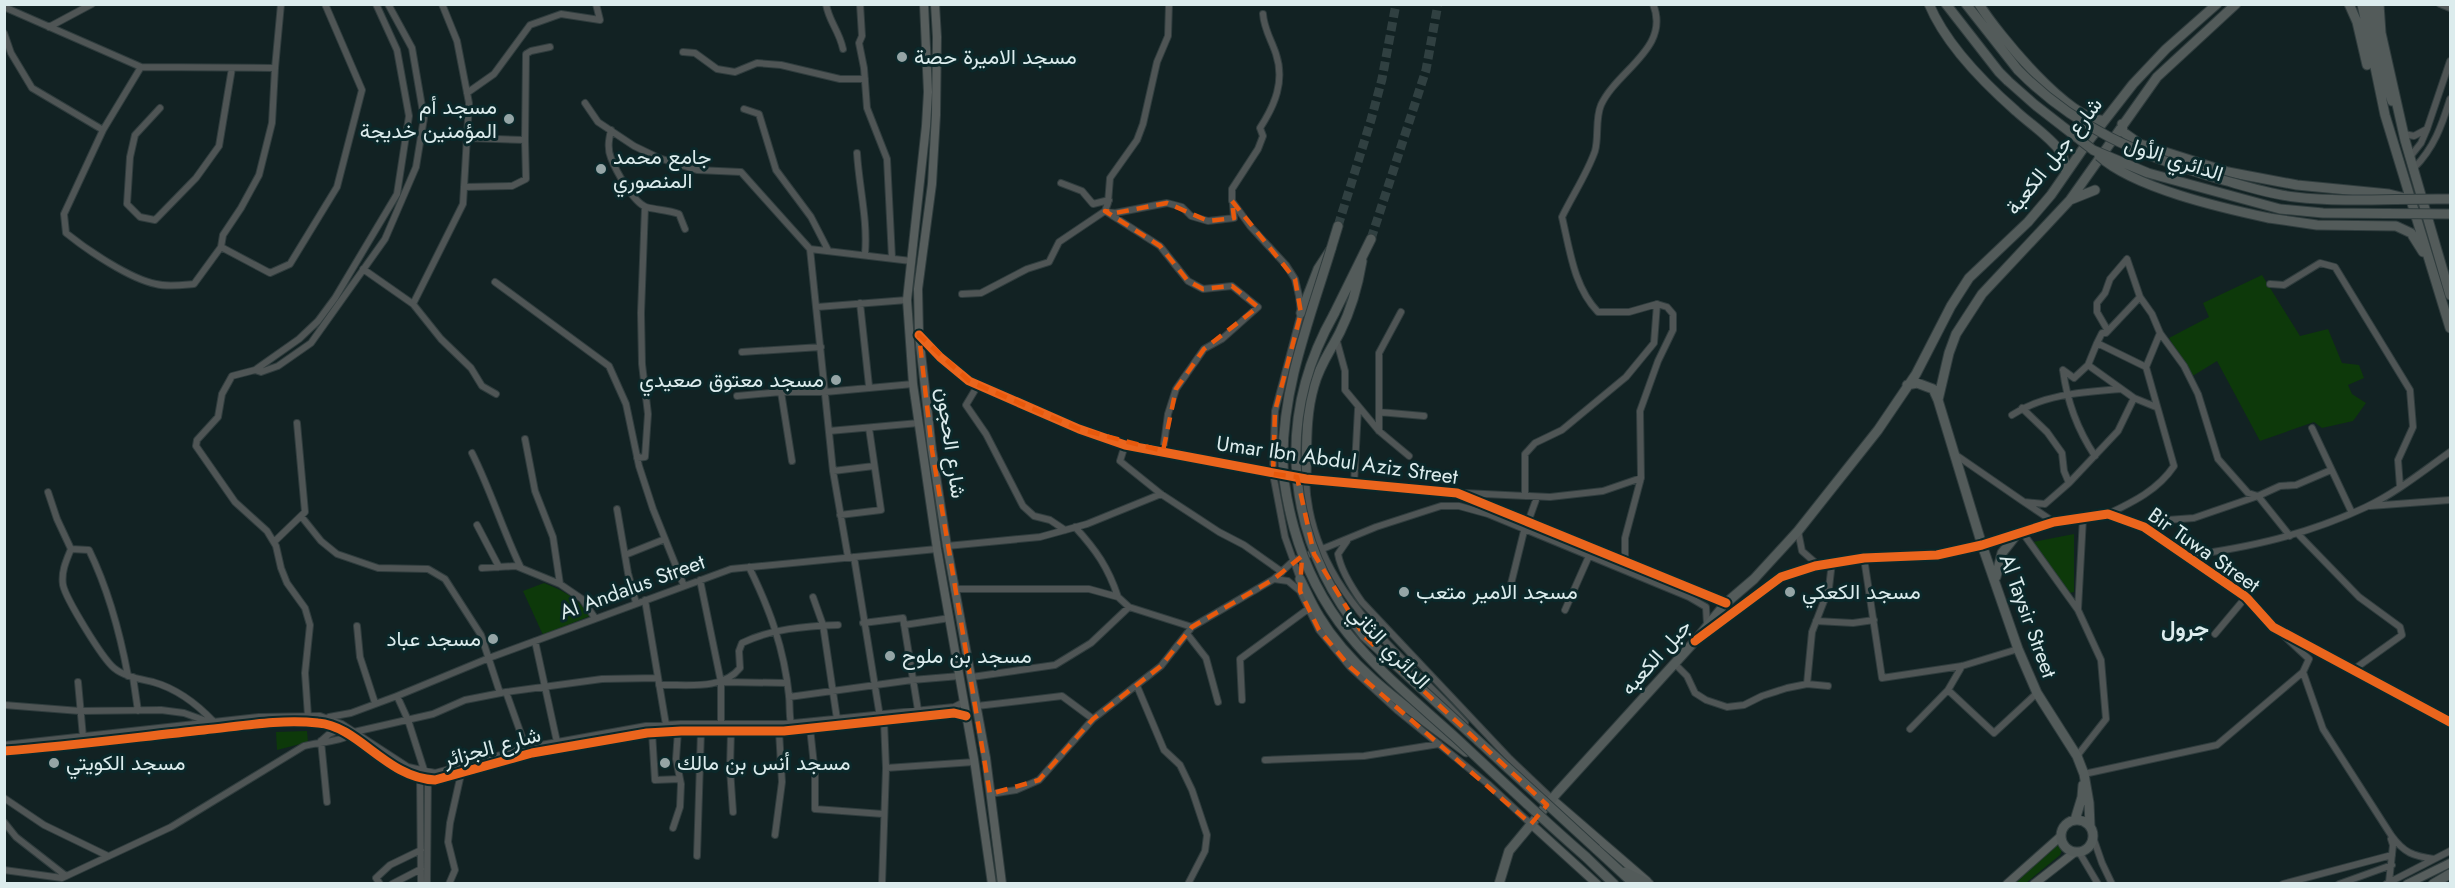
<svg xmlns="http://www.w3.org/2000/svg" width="2455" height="888" font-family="Jost,Vazirmatn,sans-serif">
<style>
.green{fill:#0d390a}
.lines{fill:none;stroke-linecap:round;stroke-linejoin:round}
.highway-tunnel{stroke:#304041;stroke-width:9;stroke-dasharray:9 4.5;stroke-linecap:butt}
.minor-casing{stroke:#303d3e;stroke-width:8}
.major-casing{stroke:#303d3e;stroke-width:10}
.highway-casing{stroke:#303d3e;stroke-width:11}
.minor{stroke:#4f5555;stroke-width:6}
.major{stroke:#575e5d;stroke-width:8}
.highway{stroke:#535b5a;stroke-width:9}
.highway-bridge-casing{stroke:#303d3e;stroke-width:11;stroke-linecap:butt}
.highway-bridge{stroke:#535b5a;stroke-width:9}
.cycleway-casing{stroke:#0b282a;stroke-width:13}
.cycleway{stroke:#eb651d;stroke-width:9}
.marked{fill:none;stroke:#e8590c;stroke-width:4.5;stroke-dasharray:12 8;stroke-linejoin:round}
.poi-dot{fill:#95a5a6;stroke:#0b282a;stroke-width:2}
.labels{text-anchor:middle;stroke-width:6;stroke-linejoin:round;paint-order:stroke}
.poi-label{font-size:21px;fill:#dceced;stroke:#0b282a;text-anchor:start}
.street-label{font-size:21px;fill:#dceced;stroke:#0b282a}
.neighbourhood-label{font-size:22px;font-weight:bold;fill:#dceced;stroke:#0b282a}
</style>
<rect width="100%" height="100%" fill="#122223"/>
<!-- green -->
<path class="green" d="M 2262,275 L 2300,336 L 2328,329 L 2342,363 L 2359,365 L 2364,378 L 2348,385 L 2352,394 L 2366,403 L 2353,421 L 2322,428 L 2314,422 L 2260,441 L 2217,361 L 2191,377 L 2169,338 L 2209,317 L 2203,303 Z
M 2074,534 L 2074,592 L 2069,593 L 2033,542 Z
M 544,583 C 564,591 578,598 590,616 L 543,635 L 523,591 Z
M 307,731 L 308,742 L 277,750 L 276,732 Z
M 2055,845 L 2058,845 L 2063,848 L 2060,855 L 2026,883 L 2015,884 Z"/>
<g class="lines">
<!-- highway-tunnel -->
<path class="highway-tunnel" d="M 1338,226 L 1371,120 L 1382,79 L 1396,4
M 1371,239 L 1426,70 L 1438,4"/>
<defs>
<path id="minor" d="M 826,4 C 829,22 839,30 843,49
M 860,4 L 862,36 L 859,43 L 864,68 L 867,108 L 887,159 L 892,258
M 2440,4 L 2450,8
M 4,7 L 141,67
M 1263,14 C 1264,29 1271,39 1276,54 C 1285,81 1275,105 1260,128 L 1263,136 L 1258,149 L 1232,189 L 1232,201 L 1250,226 L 1286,265 L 1295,279 L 1299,296 L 1301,313 L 1275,411 L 1273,474 L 1285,537 L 1300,579 L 1300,591
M 49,27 L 92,4
M 4,33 L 11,53 L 32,88 L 103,130
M 683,52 L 695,53 L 717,69 L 735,72 L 757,63 L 781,65 L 840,79 L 865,79
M 275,68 L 141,67 L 103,130 L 64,214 L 66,233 C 87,250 130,279 156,284 C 168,287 182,285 194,284 L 221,247 L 223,235 L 241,208 L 259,175 L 272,123 L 275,68 L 281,4
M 467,93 L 494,74 L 530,25 L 561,14 L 600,20 L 596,4
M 585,103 L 598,122 L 634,146 L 659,158 L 697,170 L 741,172 L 810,249 L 833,471 L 848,557
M 160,108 L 135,135 L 130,157 L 127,204 L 140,217 L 155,220 L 196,178 L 219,146 L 232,68
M 744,109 L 759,114 L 776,170 L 811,217 L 828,250
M 611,130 C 609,139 607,148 611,158 C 616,171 633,202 646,207 C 657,210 668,210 679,214 L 685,229
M 2404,134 L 2414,136 L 2427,129 L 2450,61
M 525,140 L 526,54 L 531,51 L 550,47
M 857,153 C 859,187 868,220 865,254
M 2410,157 L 2421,143 L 2427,129
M 2414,168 C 2434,148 2442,125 2450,99
M 1061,183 L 1082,191 L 1093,204 L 1109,200
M 464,187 L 512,186 L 526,179 L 525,140 L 467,138
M 1105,211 L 1160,246 L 1188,281 L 1203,289 L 1232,286 L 1258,307 L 1222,339 L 1204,349 L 1176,389 L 1168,414 L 1163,451
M 1108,212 L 1115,213 L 1167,203 L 1182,207 L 1191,216 L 1208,221 L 1234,218 L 1233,204
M 221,247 L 270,273 L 290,264 L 337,187 L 362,90 L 325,4
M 810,249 L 911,261
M 2127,259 L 2140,297 L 2152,314 L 2160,333 L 2184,366 L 2198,394 L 2218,459 L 2248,493 L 2258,496 L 2290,536
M 363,269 L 413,304 L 441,339 L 471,368 L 482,386 L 496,394
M 495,282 L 609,366 L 626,404 L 639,466 L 653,509 L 684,586
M 2270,284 L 2284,285 L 2320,263 L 2335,267 L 2410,390 L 2413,427 L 2398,460 L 2400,487
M 962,294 L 981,293 L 1027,269 L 1049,262 L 1059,242 L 1105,211 L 1108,203 L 1110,178 L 1137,140 L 1143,124 L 1157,62 L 1168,36 L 1169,4
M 2140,297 L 2106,333 L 2102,333 L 2097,343 L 2146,367
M 860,303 L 869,386
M 413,304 L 463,204 L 469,103 L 457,41 L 442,4
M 817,307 L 907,300
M 2108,331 L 2097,312 L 2097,303 L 2105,293 L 2110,279 L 2127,259
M 919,335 L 940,357 L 969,381 L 1079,429 L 1125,445 L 1306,479 L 1457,493 L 1726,603
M 1336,338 L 1345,371 L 1345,390 L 1379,431 L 1409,456
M 2097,343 L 2088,365 L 2134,398
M 742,352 L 821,347
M 255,370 L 261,372 L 278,366 L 311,343 L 385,239 L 416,167 L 424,118 L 412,48 L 388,4
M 2063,370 C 2067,402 2077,429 2095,456
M 2063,370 L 2074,378 L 2088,365
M 978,385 L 966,405 L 986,434 L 1023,506 L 1034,516 L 1050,520 L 1065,530
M 781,392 L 792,461
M 737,396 L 781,392 L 825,392 L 913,384
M 1379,412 L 1424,416
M 2012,415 C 2044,394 2084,392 2121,389
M 2312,428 L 2352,513
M 829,431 L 919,423
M 1379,431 L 1379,353 L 1401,312
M 525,439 L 535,491 L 553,537 L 560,584
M 1125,445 L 1120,461 L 1161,494 L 1219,532 L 1244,545 L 1282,572
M 472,453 C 491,491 503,531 521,568
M 1956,455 L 2024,502 L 2045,504 L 2069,483 L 2064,471 L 2062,453 L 2047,432 L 2022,408
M 637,458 L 645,457 L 648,414 L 642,364 L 641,313 L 645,207
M 833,471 L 874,466
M 1641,478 L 1640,411 L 1658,361 L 1673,330 L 1673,314 L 1667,307 L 1657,304 L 1629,312 L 1598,312 C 1574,287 1570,251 1562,217 C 1572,196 1587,174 1595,151 C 1599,137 1595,119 1601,105 C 1617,70 1671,48 1653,4
M 1306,479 C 1309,588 1399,650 1465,723
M 2069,483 L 2118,431 L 2134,398 L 2156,407
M 1354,484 L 1358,409
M 48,492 L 57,519 L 71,549 C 66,561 61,572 63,585 C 66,599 102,658 114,668 C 125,677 140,679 153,682 C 178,689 197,704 214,722
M 1464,493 L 1550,497 L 1603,491 L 1641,478 L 1625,538 L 1625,562
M 1525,496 L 1525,454 L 1535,443 L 1562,430 L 1626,377 L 1654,343 L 1657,304
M 2024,502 L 2054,522
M 2370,506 L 2450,500
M 617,509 L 628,573 L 636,603
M 2108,514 C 2133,502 2158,490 2174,466 L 2146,367 L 2160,333
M 840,515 L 881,510 L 869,428
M 301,516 L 321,541 L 337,554 L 378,568 L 428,569 L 445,579 L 481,635 L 500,693
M 1528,522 L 1537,497
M 477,525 L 499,567
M 1075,527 C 1096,550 1108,567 1118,597
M 2144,527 L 2167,520 L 2194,518 L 2258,496 L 2280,486 L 2296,485 L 2331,470
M 1798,531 L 1802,551 L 1818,565
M 2022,532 L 2078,610 L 2101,660 L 2106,719 L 2077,756
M 2298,534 L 2359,597 L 2400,627 L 2402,635 L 2353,670
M 1347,541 L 1338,554 C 1341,571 1352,588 1362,602 L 1510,759 L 1552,799
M 274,542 L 305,512 L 297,423
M 947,546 L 1040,537 L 1087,524 L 1161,494
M 71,549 L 89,550 C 108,589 120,633 128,676
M 625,555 L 665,539
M 2186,556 C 2251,547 2306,535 2366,507 C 2396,493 2423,471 2450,452
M 854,557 L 880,717
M 1864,558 L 1882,678 L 1962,666 L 2018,649
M 749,567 C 770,610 784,648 789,696 C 790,705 789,714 791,724
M 482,568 L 516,566 L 560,584 L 582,599 L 595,618
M 1274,579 L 1288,581 L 1300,591 L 1319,630 L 1350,667 L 1398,711 L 1488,784 L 1531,824
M 700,580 L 721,682 L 721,725
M 1510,588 L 1524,531
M 955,589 L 1089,589 L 1118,597 L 1129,607
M 813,597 L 823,625 L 837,719
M 645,600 L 666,725
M 2078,609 L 2083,518
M 1565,610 L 1589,556
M 1816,621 L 1853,623 L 1874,620
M 863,623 L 903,618 L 918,710
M 904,625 L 950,618
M 357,626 L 360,657 L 375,703
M 1705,634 L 1781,577 L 1815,566 L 1864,558 L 1937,555 L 1982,545 L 2054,522 L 2108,514 L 2144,527 L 2246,597 L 2273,627 L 2450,722
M 2215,634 L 2246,597
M 1188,635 L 1206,658 L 1218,702
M 2283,635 L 2309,659 L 2303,672 L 2323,729 L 2391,835 C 2404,853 2413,856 2434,859
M 535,641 L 557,742
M 1674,663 L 1687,676 L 1695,693 L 1706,700 L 1727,707 L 1744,705 L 1762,696 L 1787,688 L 1807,684 L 1828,686
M 133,677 L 138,711
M 972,677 L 1055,665 L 1091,643 L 1129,607 L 1192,627
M 78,682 L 83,737
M 724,682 L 787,683
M 1807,684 L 1812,632 L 1829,588 L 1832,562
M 659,685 C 685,684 722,691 740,668 L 739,651 L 742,643 C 770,629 806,626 838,625
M 1137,686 L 1164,750 L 1180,765 L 1192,790 L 1207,835 L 1205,851 L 1188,884
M 1948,690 L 1994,733 L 2037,693
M 506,692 L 526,748
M 397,696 L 408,720 L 425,773
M 789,697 L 912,680 L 960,676
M 1242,700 L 1240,659 L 1308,609
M 4,705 L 80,711 L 161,710 L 184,713 L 209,722
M 977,706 L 1062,696 L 1093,719
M 308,716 L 305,673 L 310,625 L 305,608 L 287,583 L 281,568 L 276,546 L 267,531 L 235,502 L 196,446 L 197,440 L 218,417 L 222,394 L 232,376 L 255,370 L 299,339 L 318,321 L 335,298 L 397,194 L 409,116 L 397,50 L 376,4
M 329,717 L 351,713 L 397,696 L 489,658 L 731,569 L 937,549
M 810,728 L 815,774 L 815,809 L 883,814
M 1910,729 L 1948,690 L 1962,666
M 731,731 L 730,769 L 733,812
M 652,732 L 655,780 L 680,779
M 321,741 L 327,802
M 321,741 L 329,734 L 340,729
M 4,745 L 259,717 L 320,716 L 342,724 L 408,767 L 435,773 L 530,747 L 646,726 L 681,724 L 784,724 L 954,707 L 964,702
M 4,751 C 71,746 138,737 204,730 C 242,726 280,719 318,723 C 359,726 386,778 435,780 L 532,753 L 647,733 L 681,731 L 784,731 L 954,713 L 966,716
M 1265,760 L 1364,756 L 1439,744
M 886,768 L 974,762
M 2084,774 L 2217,745 L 2303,672
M 420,775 L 421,884
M 990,794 L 1016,790 L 1039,780 L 1093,719 L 1161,666 L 1192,627 L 1274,579 L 1293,561 L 1376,527 L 1441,506 L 1459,506 L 1488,514 L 1689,597 L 1706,607 L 1707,625
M 4,798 L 44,825 L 108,856
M 4,822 L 16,837 L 66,876
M 673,828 L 680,807 L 681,784 L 676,759 L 678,731
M 775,835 L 782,782 L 779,731
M 2093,837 L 2102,863 L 2112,884
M 2079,852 L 2098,884
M 697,856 L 701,731
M 4,870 L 62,878 L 171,827 L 304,746 C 319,742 343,742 354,732 L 433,714 L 465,700 L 506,692 L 602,679 L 658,678
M 2389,882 L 2393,845 L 2391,839
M 380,884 L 376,878 L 390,865 L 421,850
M 392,884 L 421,869
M 427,884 L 428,776
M 449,884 L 455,870 L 448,842 L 450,823 L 461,774
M 882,884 L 886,768 L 884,721
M 2283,884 L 2392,855
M 2339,884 L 2392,865
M 2386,884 L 2450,851"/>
<path id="major" d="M 924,4 L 928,92 L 926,126 L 907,300 L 913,384 L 937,549 L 974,759 L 992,884
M 935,4 L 937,37 L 936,115 L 932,184 L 918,289 L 919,335 L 932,450 L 947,546 L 986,758 L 1002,884
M 1552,799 L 1647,881
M 1531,824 L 1597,884
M 2007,884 L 2061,836
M 2034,884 L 2075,852
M 2407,884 L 2450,863"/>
<path id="highway" d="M 1929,4 C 1946,45 1983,82 2016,111 C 2030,124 2049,136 2060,151 C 2065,158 2065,165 2066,173
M 1946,4 L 1999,72 L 2008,81
M 1966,4 L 2018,70
M 1979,4 C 1997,33 2071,124 2105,120
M 2349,4 L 2357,22 L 2367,65
M 2362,4 L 2385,115 L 2450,328
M 2370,4 L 2383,73 L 2392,101
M 2379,4 L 2381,33 L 2405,140 L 2450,295
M 2122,124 L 2123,132 L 2140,144 L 2228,172 L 2297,185 L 2389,194 L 2405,198
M 2070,200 L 2095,190
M 2269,218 L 2317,225 L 2396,226 L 2411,233 L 2423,252
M 1301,313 L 1318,269 L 1331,249 L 1338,226
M 1334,314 L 1371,239
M 1907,385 L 1917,383 L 1933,389 L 1938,400 L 1982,545 L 2018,649 L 2037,693 L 2077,756 L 2084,774 L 2089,803 L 2090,826
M 1938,400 L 1949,353 L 1956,334 L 1982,294 L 2070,200 L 2157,77 L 2236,4
M 1306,479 C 1307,448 1305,416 1314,386 C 1319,366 1331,350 1340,332 C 1351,310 1358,285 1362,261
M 1996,577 L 2002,553 L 2017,534
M 1300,579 C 1306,591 1312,605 1319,616 C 1354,674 1414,712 1466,752
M2061 836a16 16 0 1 1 32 0a16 16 0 1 1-32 0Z
M 2075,820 L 2082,797 L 2083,785
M 1596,849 L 1634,884
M 1586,857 L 1614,884
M 1625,872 L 1649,884
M 1499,884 L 1509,851 L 1557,793 L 1695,641 L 1726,603 L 1754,579 L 1798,531 L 1878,430 L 1916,374 L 1951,306 L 1969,278 L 2028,222 L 2051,195 L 2087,143 L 2133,84 L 2166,49 L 2217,4
M 2433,884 L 2450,874"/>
</defs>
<!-- minor casing -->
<use href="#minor" class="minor-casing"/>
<!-- major casing -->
<use href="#major" class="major-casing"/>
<!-- highway casing -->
<use href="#highway" class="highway-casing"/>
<!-- minor -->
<use href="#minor" class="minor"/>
<!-- major -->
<use href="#major" class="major"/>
<!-- highway -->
<use href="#highway" class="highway"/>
<defs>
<path id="highway-bridge" d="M 2018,70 C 2075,128 2139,155 2216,178 C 2242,185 2268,194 2295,197 C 2346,203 2399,198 2450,199
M 2008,81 L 2034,104 L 2093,150 L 2148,173 L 2280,209 L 2323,213 L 2450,214
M 2099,156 C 2134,188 2222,208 2269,218
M 1331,249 C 1310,318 1282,388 1283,461 C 1283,484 1288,506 1294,528 C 1321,627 1383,672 1455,737 C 1498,777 1541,818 1586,857
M 1334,314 C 1273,422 1287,541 1364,636 L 1596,849"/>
</defs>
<!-- highway-bridge casing -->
<use href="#highway-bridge" class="highway-bridge-casing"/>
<!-- highway-bridge -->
<use href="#highway-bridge" class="highway-bridge"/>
<defs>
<path id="cycleway" d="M 919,335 L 940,357 L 969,381 L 1079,429 L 1125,445 L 1306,479 L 1457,493 L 1726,603
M 1695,641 L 1781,577 L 1815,566 L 1864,558 L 1937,555 L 1982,545 L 2054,522 L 2108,514 L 2144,527 L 2246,597 L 2273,627 L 2450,722
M 4,751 C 71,746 138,737 204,730 C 242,726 280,719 318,723 C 359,726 386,778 435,780 L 532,753 L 647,733 L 681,731 L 784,731 L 954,713 L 966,716"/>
</defs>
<!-- cycleway casing -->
<use href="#cycleway" class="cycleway-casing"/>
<!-- cycleway -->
<use href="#cycleway" class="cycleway"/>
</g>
<!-- marked area -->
<path class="marked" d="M 1232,201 L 1295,279 L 1301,313 L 1275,411 L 1273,474 L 1297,477 L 1314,554 L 1364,636 L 1547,805 L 1531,824 L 1350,667 L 1319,630 L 1300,591 L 1302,556 L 1274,579 L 1192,627 L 1161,666 L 1093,719 L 1039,780 L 990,794 L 932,450 L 919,335 L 969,381 L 1079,429 L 1163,451 L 1176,389 L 1204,349 L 1258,307 L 1232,286 L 1203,289 L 1188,281 L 1160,246 L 1105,211 L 1115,213 L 1167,203 L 1208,221 L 1234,218 Z"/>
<!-- markers -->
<g class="poi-dot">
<circle cx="902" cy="57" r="6"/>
<circle cx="509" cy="119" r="6"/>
<circle cx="601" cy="169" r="6"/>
<circle cx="836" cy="380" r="6"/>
<circle cx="1404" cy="592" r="6"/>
<circle cx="1790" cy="592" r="6"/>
<circle cx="493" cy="639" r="6"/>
<circle cx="890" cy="656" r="6"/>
<circle cx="54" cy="763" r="6"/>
<circle cx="665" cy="763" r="6"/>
</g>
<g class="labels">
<!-- poi labels -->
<g class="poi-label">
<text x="914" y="64">مسجد الاميرة حصة</text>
<text x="497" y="114" text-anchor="end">مسجد أم<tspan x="497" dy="24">المؤمنين خديجة</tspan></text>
<text x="613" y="164">جامع محمد<tspan x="613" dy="24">المنصوري</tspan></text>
<text x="824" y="387" text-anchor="end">مسجد معتوق صعيدي</text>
<text x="1416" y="599">مسجد الامير متعب</text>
<text x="1802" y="599">مسجد الكعكي</text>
<text x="481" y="646" text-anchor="end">مسجد عباد</text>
<text x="902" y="663">مسجد بن ملوح</text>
<text x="66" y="770">مسجد الكويتي</text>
<text x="677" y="770">مسجد أنس بن مالك</text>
</g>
<!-- street labels -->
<g class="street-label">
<text transform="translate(2054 156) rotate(-52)" y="7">شارع جبل الكعبة</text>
<text transform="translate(2174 159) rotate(18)" y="7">الدائري الأول</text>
<text transform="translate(951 443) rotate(82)" y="7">شارع الحجون</text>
<text transform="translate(1337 460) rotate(8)" y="7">Umar Ibn Abdul Aziz Street</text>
<text transform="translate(2204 550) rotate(35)" y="7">Bir Tuwa Street</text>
<text transform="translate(632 587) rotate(-20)" y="7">Al Andalus Street</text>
<text transform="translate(2028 616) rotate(70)" y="7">Al Taysir Street</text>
<text transform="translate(1389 647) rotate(46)" y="7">الدائري الثاني</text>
<text transform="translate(1656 657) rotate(-48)" y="7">جبل الكعبه</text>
<text transform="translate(492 747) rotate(-15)" y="7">شارع الجزائر</text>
</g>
<!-- neighbourhood labels -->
<g class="neighbourhood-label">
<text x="2185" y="636">جرول</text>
</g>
</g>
<!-- border -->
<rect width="2455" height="888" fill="none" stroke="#dceced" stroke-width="12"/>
</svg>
